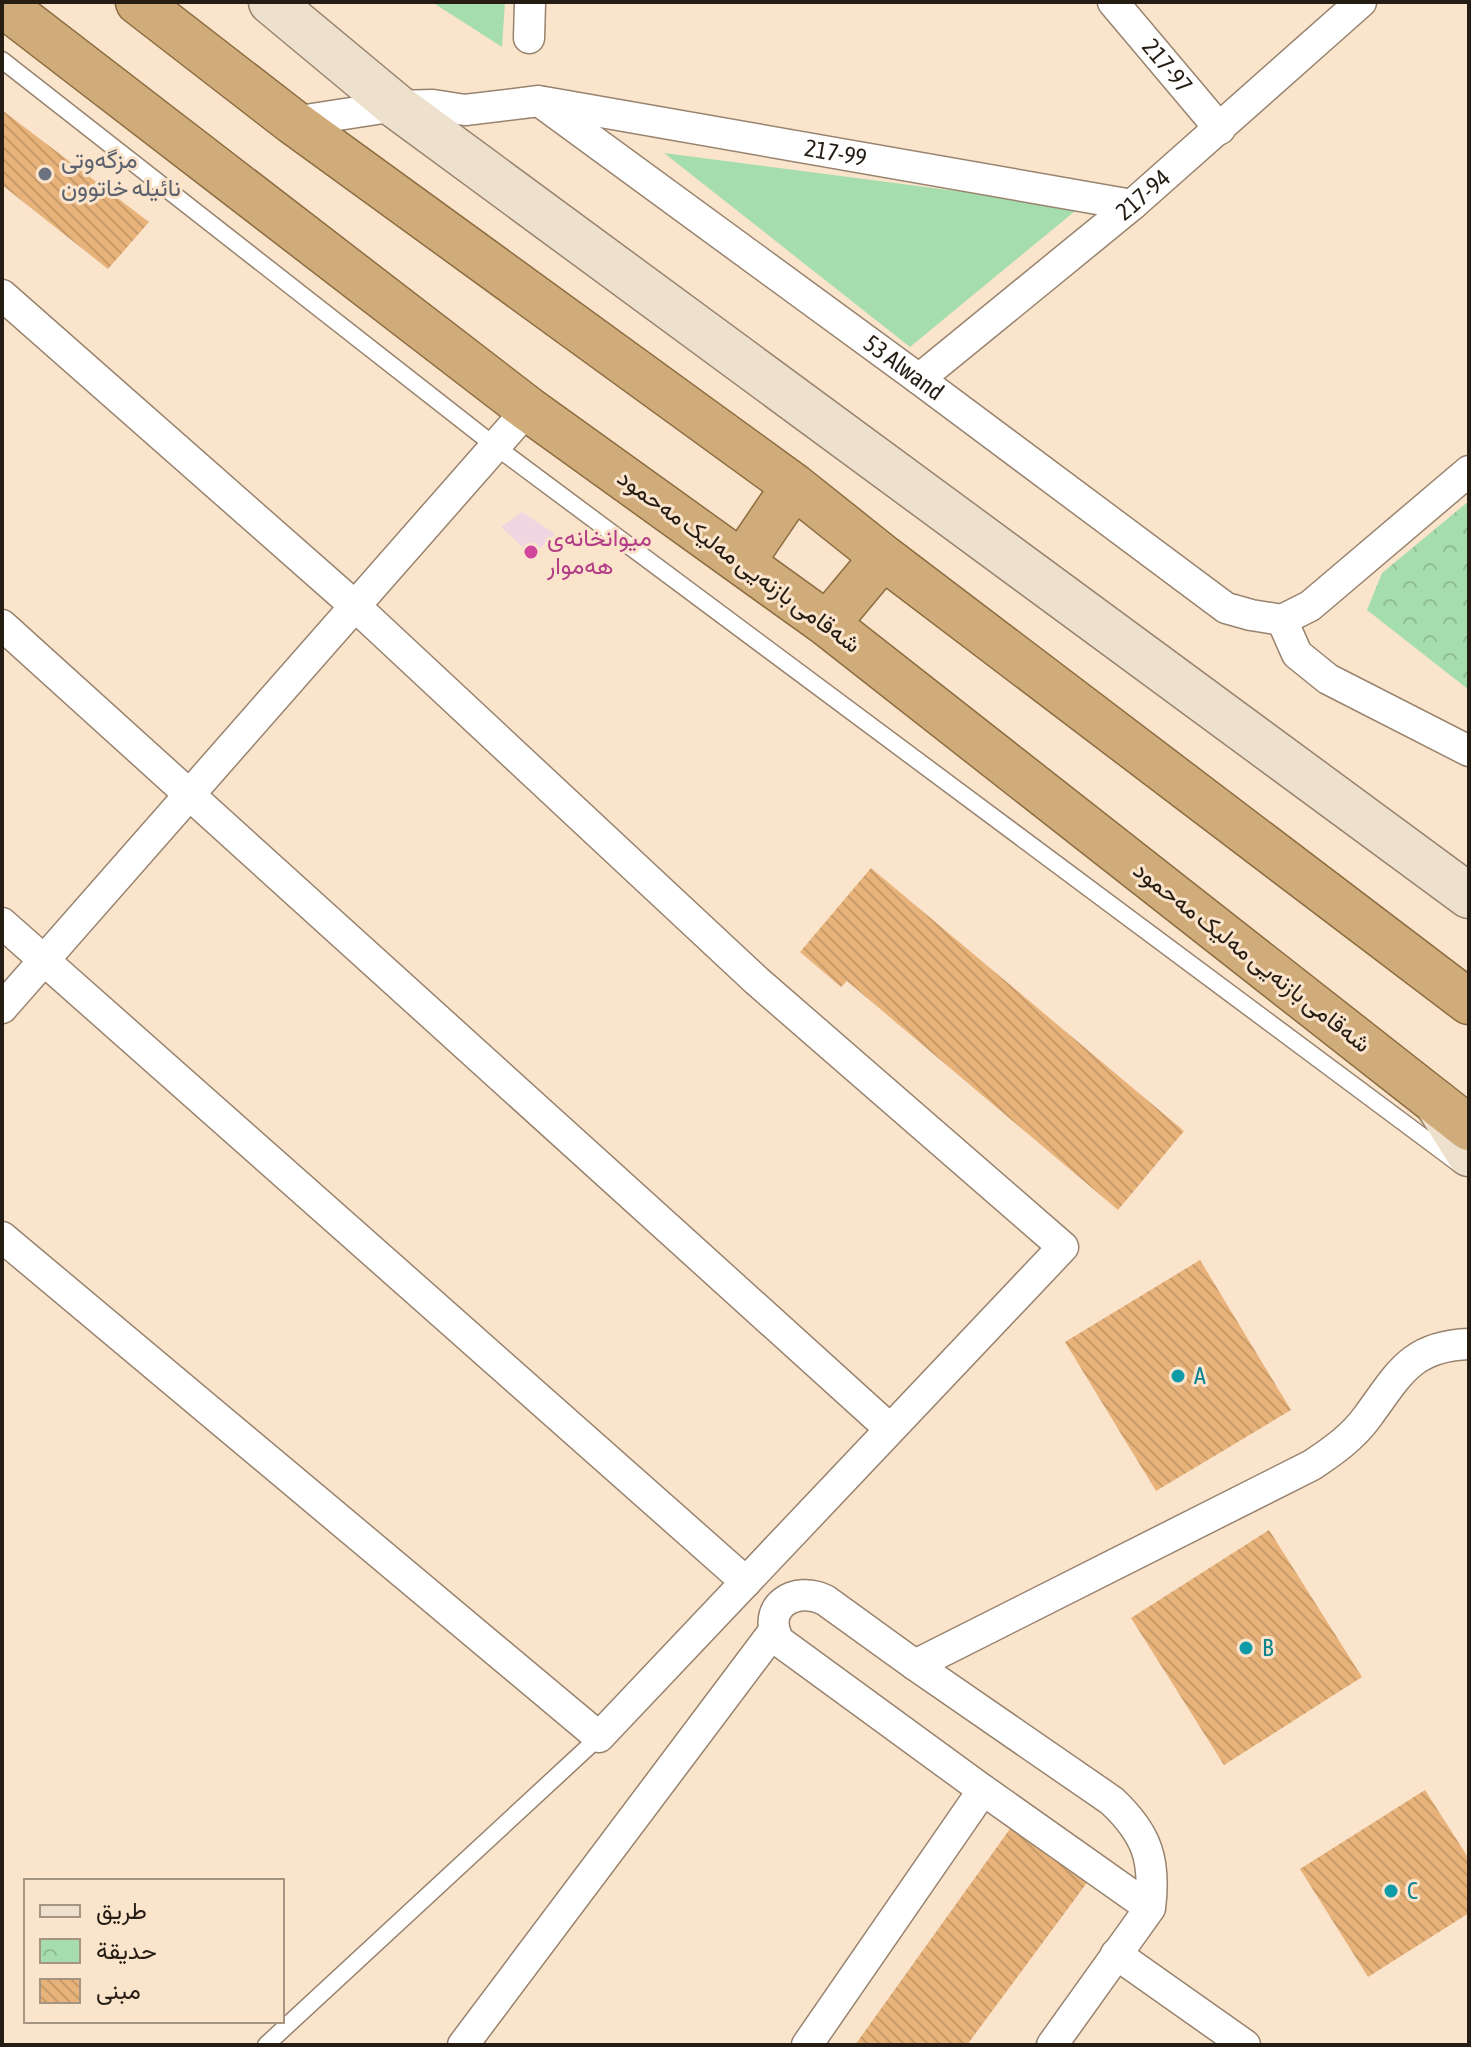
<svg xmlns="http://www.w3.org/2000/svg" width="1471" height="2047" font-family="'Asap Condensed',Vazirmatn,sans-serif">
<style>
.commercial{fill:#efd6e0}
.green{fill:#a6ddaf}
.park{fill:url(#park-crowns)}
.building{fill:url(#building-back-hatch)}
.lines{fill:none;stroke-linecap:round;stroke-linejoin:round}
.service-casing{stroke:#98836e;stroke-width:19}
.minor-casing{stroke:#98836e;stroke-width:33}
.secondary-casing{stroke:#98836e;stroke-width:47}
.trunk-casing{stroke:#8c6d41;stroke-width:47}
.service{stroke:#fff;stroke-width:16}
.minor{stroke:#fff;stroke-width:30}
.secondary{stroke:#ede0cd;stroke-width:44}
.trunk{stroke:#d0ac7a;stroke-width:44}
.worship-dot{fill:#6b7280;stroke:#fbe4cc;stroke-width:3}
.hotel-dot{fill:#d1479c;stroke:#fbe4cc;stroke-width:3}
.culture-dot{fill:#0f9aa8;stroke:#fbe4cc;stroke-width:3}
.labels{text-anchor:middle;stroke-width:6;stroke-linejoin:round;paint-order:stroke}
.street-label{font-size:24px;fill:#251d14;stroke:#fbe4cc}
.worship-label{font-size:24px;fill:#5b616d;stroke:#fbe4cc;text-anchor:start}
.hotel-label{font-size:24px;fill:#b23c85;stroke:#fbe4cc;text-anchor:start}
.culture-label{font-size:24px;fill:#0d838f;stroke:#fbe4cc;text-anchor:start}
</style>
<defs>
<pattern id="park-crowns" width="20" height="18" patternUnits="userSpaceOnUse" patternTransform="scale(2)"><rect width="20" height="18" fill="#a6ddaf"/><path d="M2 6a3 3 0 1 1 6 0M12 15a3 3 0 1 1 6 0" fill="none" stroke="#8fbd96"/></pattern>
<pattern id="building-back-hatch" width="6" height="6" patternUnits="userSpaceOnUse" patternTransform="scale(2)"><rect width="6" height="6" fill="#e8b37b"/><path d="M-1 5l2 2M0 0l6 6M5-1l2 2" fill="none" stroke="#c79a69"/></pattern>
</defs>
<rect width="100%" height="100%" fill="#fbe4cc"/>
<!-- commercial -->
<path class="commercial" d="M 522,512 L 555,534 L 532,556 L 501,527 Z"/>
<!-- green -->
<path class="green" d="M 432,2 L 505,2 L 502,47 Z
M 664,153 L 1080,207 L 910,347 Z"/>
<!-- park -->
<path class="park" d="M 1469,501 L 1469,690 L 1367,610 L 1382,573 Z"/>
<!-- building -->
<path class="building" d="M 2,110 L 149,222 L 108,269 L 2,185 Z
M 871,868 L 1184,1131 L 1118,1210 L 847,981 L 841,987 L 800,952 Z
M 1200,1260 L 1291,1410 L 1156,1491 L 1065,1342 Z
M 1269,1530 L 1362,1677 L 1224,1765 L 1131,1618 Z
M 1425,1790 L 1469,1859 L 1469,1913 L 1368,1977 L 1300,1869 Z
M 1012,1826 L 1089,1880 L 967,2045 L 855,2045 Z"/>
<g class="lines">
<defs>
<path id="service" d="M 2,60 L 495,446 L 1458,1163
M 266,2045 L 599,1737"/>
<g id="minor">
<path id="s1" d="M 1113,2 L 1220,129"/>
<path d="M 529,38 L 530,2"/>
<path id="s2" d="M 544,102 L 1132,205"/>
<path id="s3" d="M 293,122 L 396,106 L 433,105 L 465,110 L 539,101 L 919,379 L 1226,608 L 1251,615 L 1282,620 L 1310,606 L 1469,471"/>
<path d="M 2,295 L 355,606 L 757,981 L 1063,1247 L 599,1737 L 2,1237"/>
<path id="s4" d="M 919,379 L 1132,205 L 1361,2"/>
<path d="M 1282,620 L 1297,654 L 1328,679 L 1469,751"/>
<path d="M 2,625 L 890,1429"/>
<path d="M 2,923 L 746,1582"/>
<path d="M 2,1008 L 528,409"/>
<path d="M 915,1665 L 1312,1465 C 1333,1451 1353,1437 1368,1416 C 1399,1374 1411,1346 1469,1344"/>
<path d="M 1116,1954 L 1245,2045"/>
<path d="M 463,2045 L 774,1631"/>
<path d="M 807,2045 L 983,1790"/>
<path d="M 1052,2045 L 1150,1908 C 1156,1860 1147,1834 1112,1801 L 915,1665 L 825,1600 C 795,1585 760,1607 779,1641 L 983,1790 L 1150,1908"/>
</g>
<path id="secondary" d="M 271,2 L 396,106 L 1469,896
M 1437,1103 L 1469,1154"/>
<path id="trunk" d="M 138,2 L 293,122 L 794,486 L 883,557 L 1469,1002
M 2,4 L 528,409 L 827,624 L 1469,1128
M 743,561 L 794,486
M 827,624 L 883,557"/>
</defs>
<!-- service casing -->
<use href="#service" class="service-casing"/>
<!-- minor casing -->
<use href="#minor" class="minor-casing"/>
<!-- secondary casing -->
<use href="#secondary" class="secondary-casing"/>
<!-- trunk casing -->
<use href="#trunk" class="trunk-casing"/>
<!-- service -->
<use href="#service" class="service"/>
<!-- minor -->
<use href="#minor" class="minor"/>
<!-- secondary -->
<use href="#secondary" class="secondary"/>
<!-- trunk -->
<use href="#trunk" class="trunk"/>
</g>
<!-- markers -->
<circle class="worship-dot" cx="45" cy="174" r="8"/>
<circle class="hotel-dot" cx="531" cy="552" r="8"/>
<g class="culture-dot">
<circle cx="1178" cy="1376" r="8"/>
<circle cx="1246" cy="1648" r="8"/>
<circle cx="1391" cy="1891" r="8"/>
</g>
<g class="labels">
<!-- street labels -->
<g class="street-label">
<text dy="8" stroke="none"><textPath href="#s1" startOffset="84">217-97</textPath></text>
<text dy="8" stroke="none"><textPath href="#s2" startOffset="296">217-99</textPath></text>
<text dy="8" stroke="none"><textPath href="#s4" startOffset="290">217-94</textPath></text>
<text dy="8" stroke="none"><textPath href="#s3" startOffset="700">53 Alwand</textPath></text>
<text transform="translate(739 561) rotate(36)" y="8">شەقامی بازنەیی مەلیک مەحمود</text>
<text transform="translate(1252 957) rotate(38)" y="8">شەقامی بازنەیی مەلیک مەحمود</text>
</g>
<!-- worship labels -->
<g class="worship-label">
<text x="61" y="168">مزگەوتی<tspan x="61" dy="28">نائیلە خاتوون</tspan></text>
</g>
<!-- hotel labels -->
<g class="hotel-label">
<text x="547" y="546">میوانخانەی<tspan x="547" dy="28">هەموار</tspan></text>
</g>
<!-- culture labels -->
<g class="culture-label">
<text x="1194" y="1384">A</text>
<text x="1262" y="1656">B</text>
<text x="1407" y="1899">C</text>
</g>
</g>
<!-- border -->
<rect width="1471" height="2047" fill="none" stroke="#251d14" stroke-width="8"/>
<!-- legend -->
<rect x="24" y="1879" width="260" height="144" fill="#fbe4cc" stroke="#a59482" stroke-width="2"/>
<rect x="40" y="1905" width="40" height="12" fill="#ede0cd" stroke="#a59482" stroke-width="2"/>
<text x="96" y="1919" font-size="24" fill="#251d14">طريق</text>
<rect x="40" y="1939" width="40" height="24" fill="url(#park-crowns)" stroke="#a59482" stroke-width="2"/>
<text x="96" y="1959" font-size="24" fill="#251d14">حديقة</text>
<rect x="40" y="1979" width="40" height="24" fill="url(#building-back-hatch)" stroke="#a59482" stroke-width="2"/>
<text x="96" y="1999" font-size="24" fill="#251d14">مبنى</text>
</svg>
